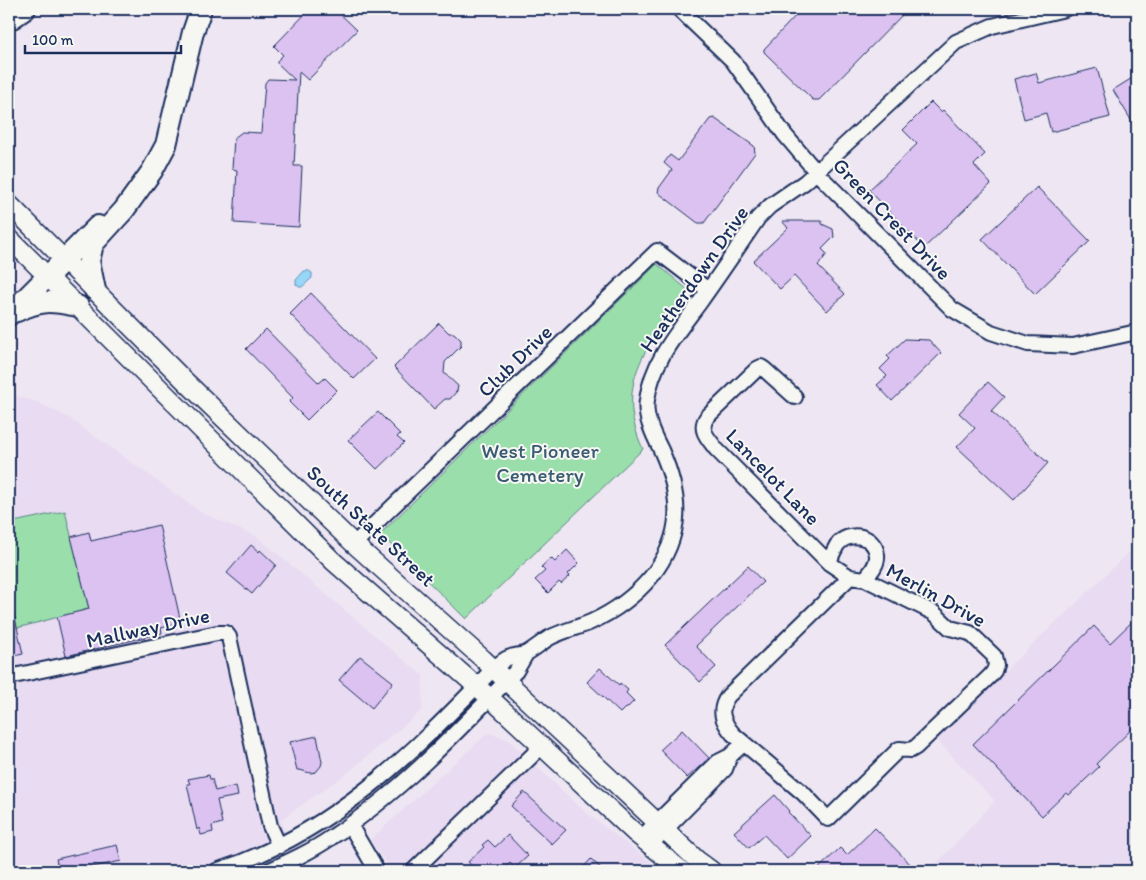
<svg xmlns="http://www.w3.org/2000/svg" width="1146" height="880" font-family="Itim,sans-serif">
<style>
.built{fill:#e8dbf2}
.green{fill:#99deab;stroke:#5a8684}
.water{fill:#96d6f7;stroke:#6593ba}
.building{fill:#dbc2f1;stroke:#1b2f5e}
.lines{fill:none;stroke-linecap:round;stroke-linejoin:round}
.minor-casing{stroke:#1b2f5e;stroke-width:18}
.major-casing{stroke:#1b2f5e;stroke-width:21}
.highway-casing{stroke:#1b2f5e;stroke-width:24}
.minor{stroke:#f6f6f2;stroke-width:14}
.major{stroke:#f6f6f2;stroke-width:18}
.highway{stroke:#f6f6f2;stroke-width:20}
.labels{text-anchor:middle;stroke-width:4;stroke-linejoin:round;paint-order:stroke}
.street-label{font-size:21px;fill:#1b2f5e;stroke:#f6f6f2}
.park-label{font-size:21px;fill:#3a5b71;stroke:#f6f6f2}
</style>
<rect width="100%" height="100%" fill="#eee6f2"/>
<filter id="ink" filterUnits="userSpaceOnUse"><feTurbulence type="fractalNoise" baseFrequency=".02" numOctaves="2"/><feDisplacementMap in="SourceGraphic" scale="10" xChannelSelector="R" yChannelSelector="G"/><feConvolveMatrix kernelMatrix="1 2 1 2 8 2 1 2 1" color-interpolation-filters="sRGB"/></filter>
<g filter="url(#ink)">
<!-- built -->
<path class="built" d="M 9,394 L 37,402 L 69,418 L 202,513 L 257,537 L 423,676 L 422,710 L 346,774 L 280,820 L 290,841 L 216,871 L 9,871 Z
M 1137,545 L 1137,871 L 1005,871 L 1001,867 L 994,871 L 930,871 L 995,801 L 935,738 Z
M 488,733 L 507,739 L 585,812 L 662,871 L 392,871 L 370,840 Z"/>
<!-- green -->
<path class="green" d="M 657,264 L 688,290 C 650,342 612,382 643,449 L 466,619 L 380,534 Z
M 65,511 L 89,609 L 17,628 L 9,591 L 9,512 L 14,522 Z"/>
<!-- water -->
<path class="water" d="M 304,271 L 309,271 L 312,273 L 312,278 L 302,287 L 299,287 L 296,284 L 296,280 Z"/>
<!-- building -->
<path class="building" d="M 310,9 L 335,9 L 357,30 L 308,80 L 299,72 L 294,166 L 302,166 L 299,227 L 234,223 L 237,170 L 232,169 L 234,138 L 242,132 L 261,133 L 265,83 L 268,79 L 295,80 L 276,62 L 283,55 L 274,46 Z
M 802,9 L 908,9 L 819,100 L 813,100 L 764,52 L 764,49 Z
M 1097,68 L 1110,117 L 1051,132 L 1046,113 L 1024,119 L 1014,79 L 1036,73 L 1039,83 Z
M 1137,75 L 1137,130 L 1113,90 Z
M 931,102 L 941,112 L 943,110 L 985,154 L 974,165 L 991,184 L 924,248 L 869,190 L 917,144 L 903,130 Z
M 714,118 L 754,146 L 755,153 L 704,223 L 698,223 L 660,194 L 658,192 L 659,188 L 672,170 L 664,163 L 670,155 L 678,161 L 710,119 Z
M 1037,187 L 1090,241 L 1035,294 L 982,239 Z
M 782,221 L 822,221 L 822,224 L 833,229 L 834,237 L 822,249 L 827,254 L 818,266 L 845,294 L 827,311 L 794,276 L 780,289 L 753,261 L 788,228 Z
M 311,293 L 375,359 L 354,379 L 290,314 Z
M 439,323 L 449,333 L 454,333 L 461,340 L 461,346 L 445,362 L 444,373 L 458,386 L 457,391 L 450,399 L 445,399 L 434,409 L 394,367 Z
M 266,329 L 319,383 L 325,378 L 337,390 L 307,420 L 289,402 L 293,398 L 246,349 Z
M 905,339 L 929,340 L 941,353 L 892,401 L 877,385 L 887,376 L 880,369 L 890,359 L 887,356 Z
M 988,382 L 1004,397 L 991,411 L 1048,463 L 1014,500 L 957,447 L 975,428 L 959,413 Z
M 378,412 L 400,434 L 397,437 L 404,443 L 377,469 L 348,440 Z
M 159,525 L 181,623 L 161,628 L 162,633 L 66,656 L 57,617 L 89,609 L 71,537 L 89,532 L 91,541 Z
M 251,545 L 259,552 L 260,550 L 276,565 L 252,594 L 227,573 Z
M 567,550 L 579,563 L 568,574 L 570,576 L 561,584 L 559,582 L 548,593 L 535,580 L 545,571 L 541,567 L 551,558 L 555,562 Z
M 748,566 L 763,582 L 696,646 L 716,667 L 700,682 L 665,645 Z
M 12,605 L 23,654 L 9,657 L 9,606 Z
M 1137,617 L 1137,718 L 1133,722 L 1136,725 L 1096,764 L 1099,767 L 1069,795 L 1066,793 L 1042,816 L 973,744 L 1094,626 L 1110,643 Z
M 360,656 L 393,682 L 372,708 L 339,680 Z
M 600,668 L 619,685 L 620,683 L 628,690 L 626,693 L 634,701 L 626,709 L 625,708 L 620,713 L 587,682 Z
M 682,730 L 709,758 L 687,778 L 660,750 Z
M 317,736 L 322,762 L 321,766 L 316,772 L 310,773 L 300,770 L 297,770 L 290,742 Z
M 209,775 L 210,779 L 212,779 L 215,791 L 236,786 L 238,796 L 217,800 L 222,823 L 212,826 L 213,832 L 201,835 L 199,828 L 197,830 L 187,784 L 190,784 L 188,779 Z
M 524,792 L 566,830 L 552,844 L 511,806 Z
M 775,795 L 789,811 L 788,812 L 811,836 L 787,859 L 764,835 L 749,848 L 734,832 Z
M 875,828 L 917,871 L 816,871 L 840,848 L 847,855 Z
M 508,835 L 528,856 L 515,868 L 510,863 L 501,871 L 478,871 L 468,862 L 484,847 L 482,845 L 488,840 L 495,847 Z
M 117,845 L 121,861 L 74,871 L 59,871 L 56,859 Z
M 591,859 L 604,871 L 580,871 Z"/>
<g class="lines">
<defs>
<path id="minor" d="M 679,9 L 733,61 L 785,135 L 819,175 L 952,309 L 991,332 L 1028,344 L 1073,346 L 1137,332
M 795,397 L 764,369 L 761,367 L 757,369 L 707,417 C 698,430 709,439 716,449 L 829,563 L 850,577 L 865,579 L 934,613 L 950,628 L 970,633 L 994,656 L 996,665 L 994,671 L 990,676 L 916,747 L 911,750 L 899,749 L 828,819 L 803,793 L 733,734 C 722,721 718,710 728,696 L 850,577
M 354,544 L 657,251 L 708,290
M 829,563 C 831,557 834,550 837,545 C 849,530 875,535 877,555 C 878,564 871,572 865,579
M 9,677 L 217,633 L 226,633 L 229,637 L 270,826 L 279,846
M 350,825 L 377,871
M 641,838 L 718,762 L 730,756 L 743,744
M 650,845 L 725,769 L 730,756
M 216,871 C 331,835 412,754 493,669 C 498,665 503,660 508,658 C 514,655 521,656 527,653 C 534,649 541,643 549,638 C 562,631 577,628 591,622 C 613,612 635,596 651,577 C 684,535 682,497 661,450 C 654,436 644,417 647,400 C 652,361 678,332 700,302 C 720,274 739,246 758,218 L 770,206 L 805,182 L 956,42 L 992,26 L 1065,9
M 268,871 C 290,861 312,851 332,837 C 401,792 459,730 516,671 L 526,654
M 413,871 L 542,746"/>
<path id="major" d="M 9,204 L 185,381 L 354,544 L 483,659 L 697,860 L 712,871
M 9,238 L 333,561 L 490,698 L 634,832 L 682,871"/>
<path id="highway" d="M 9,20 L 25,9
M 95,290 L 89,261 L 93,244 L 124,210 L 152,171 L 166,145 L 193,32 L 201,9
M 17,311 C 42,299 51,301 78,306
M 9,315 L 98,226"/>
</defs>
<!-- minor casing -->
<use href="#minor" class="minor-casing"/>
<!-- major casing -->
<use href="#major" class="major-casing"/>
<!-- highway casing -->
<use href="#highway" class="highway-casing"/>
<!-- minor -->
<use href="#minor" class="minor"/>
<!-- major -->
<use href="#major" class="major"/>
<!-- highway -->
<use href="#highway" class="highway"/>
</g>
</g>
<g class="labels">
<!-- street labels -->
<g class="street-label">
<text transform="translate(892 219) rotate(46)" y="7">Green Crest Drive</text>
<text transform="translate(694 279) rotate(-55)" y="7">Heatherdown Drive</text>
<text transform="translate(515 361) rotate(-44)" y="7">Club Drive</text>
<text transform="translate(773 477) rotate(46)" y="7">Lancelot Lane</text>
<text transform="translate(371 526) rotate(43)" y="7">South State Street</text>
<text transform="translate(936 595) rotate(29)" y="7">Merlin Drive</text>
<text transform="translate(148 628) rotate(-12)" y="7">Mallway Drive</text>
</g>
<!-- park labels -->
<g class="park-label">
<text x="540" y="458">West Pioneer<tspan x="540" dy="24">Cemetery</tspan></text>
</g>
</g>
<!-- margin -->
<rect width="1146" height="880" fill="none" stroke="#f6f6f2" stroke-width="30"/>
<rect x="15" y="15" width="1116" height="850" fill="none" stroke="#1b2f5e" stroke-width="2" filter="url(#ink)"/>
<!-- scale -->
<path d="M25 45v8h156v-8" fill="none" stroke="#1b2f5e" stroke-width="2.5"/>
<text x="32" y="45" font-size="15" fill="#1b2f5e" stroke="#f6f6f2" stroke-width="4" paint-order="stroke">100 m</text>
</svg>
